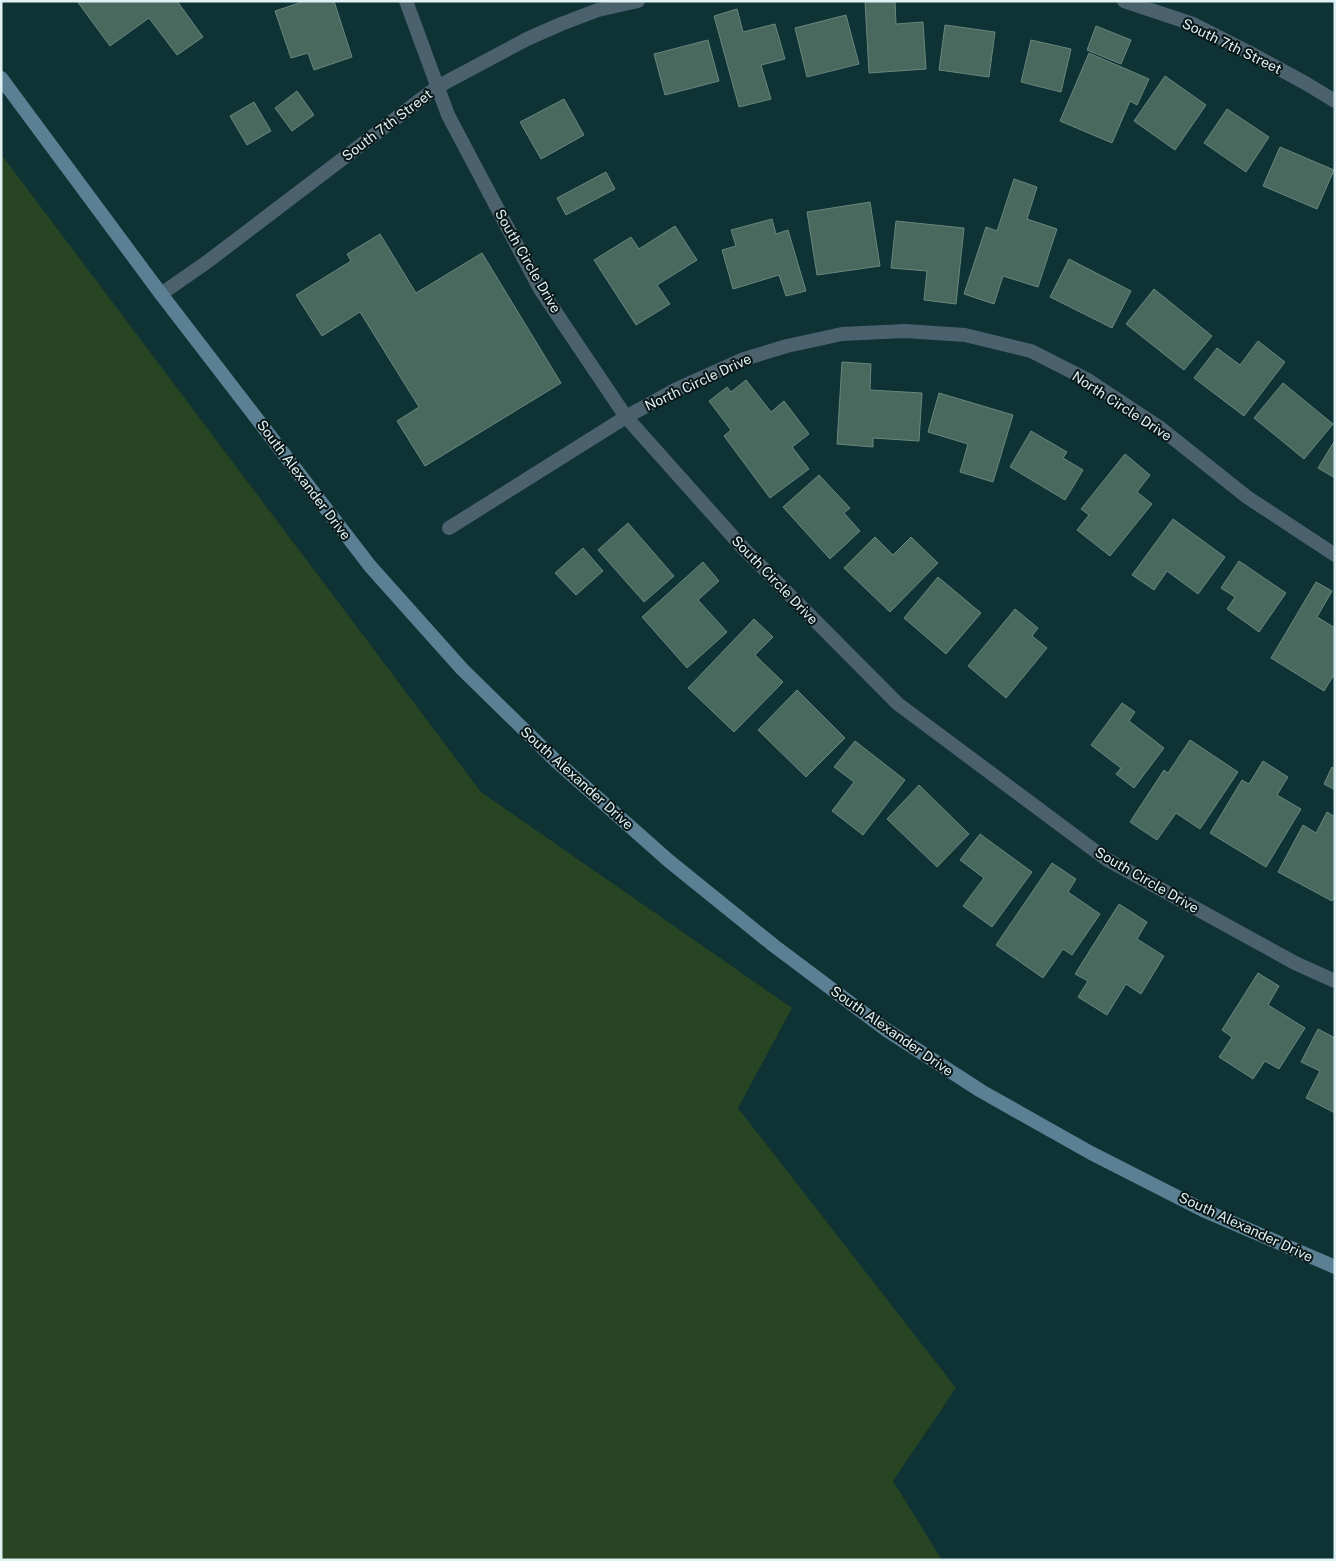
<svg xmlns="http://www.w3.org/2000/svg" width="1336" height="1561" font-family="'Public Sans',sans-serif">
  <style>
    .green { fill: #274423 }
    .building { fill: #49685e; stroke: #68887d }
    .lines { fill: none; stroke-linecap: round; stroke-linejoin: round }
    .service { stroke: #4b616e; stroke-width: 14 }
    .minor { stroke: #4b616e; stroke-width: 14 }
    .secondary { stroke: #5b7f93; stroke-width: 14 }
    .labels { text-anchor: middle; stroke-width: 4; stroke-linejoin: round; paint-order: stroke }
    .street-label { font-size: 14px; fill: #dff1f3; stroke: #091718 }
  </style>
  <rect width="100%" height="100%" fill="#0f3235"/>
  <path class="green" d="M1,154L481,792L792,1008L738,1108L956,1388L893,1481L942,1560H1Z"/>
  <path class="building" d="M77,1H177L203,37L177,55L149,18L110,46Z
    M305,1H334L352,57L314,70L308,53L291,58L275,11Z
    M865,1H895L896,24L923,22L926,69L869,73Z
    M737,9L743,32L775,24L785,59L761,65L771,99L739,107L714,16Z
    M846,15L859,64L807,77L795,28Z
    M945,25L995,32L989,77L939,70Z
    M1096,26L1131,40L1121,64L1087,50Z
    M708,40L719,81L665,95L654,54Z
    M1031,40L1071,49L1061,92L1021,82Z
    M1089,53L1149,79L1137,105L1130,101L1112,143L1060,121Z
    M1165,76L1206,105L1175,150L1134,121Z
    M297,91L314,115L292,131L275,108Z
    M564,99L584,135L541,159L520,122Z
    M254,102L271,131L247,145L230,116Z
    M1227,109L1269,137L1246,172L1204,143Z
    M1280,147L1334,170L1317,209L1263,186Z
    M606,172L615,189L566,215L557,198Z
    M1014,179L1037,187L1027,219L1057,229L1038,287L1003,276L994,304L964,294L986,227L997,231Z
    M870,202L880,266L817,275L807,212Z
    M772,219L776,234L788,230L806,291L786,296L779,275L733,289L722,250L736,246L731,230Z
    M896,221L964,228L956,304L924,300L927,271L891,268Z
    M675,226L697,260L657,285L670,304L636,325L594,260L631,237L639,249Z
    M380,234L416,293L482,253L561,383L425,466L397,421L419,407L360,312L322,336L296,295L351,261L347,254Z
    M1069,259L1131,291L1112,328L1050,297Z
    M1154,289L1212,336L1184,370L1126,324Z
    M1258,341L1285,362L1244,416L1194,378L1217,348L1240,365Z
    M842,362L871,364L870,390L922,393L919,441L873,438V447L837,444Z
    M746,380L771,412L784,401L809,434L792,447L809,469L770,498L724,436L731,430L709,401L727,387L731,392Z
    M1283,383L1333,424L1304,459L1254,418Z
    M939,393L1013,415L993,482L960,472L968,444L928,432Z
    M1031,431L1067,452L1063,458L1083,470L1065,500L1010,467Z
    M1335,440V478L1318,468Z
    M1125,454L1150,475L1137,492L1152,504L1110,556L1077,530L1089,515L1081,509Z
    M819,475L850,508L844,513L860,531L830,559L783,507Z
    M1173,519L1225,557L1198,594L1167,571L1154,590L1132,575Z
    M628,523L674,576L644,602L598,550Z
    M875,537L893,555L911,537L938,563L890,612L844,568Z
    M583,548L603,571L576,595L555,573Z
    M1239,561L1286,593L1259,632L1227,609L1235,597L1221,588Z
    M703,562L719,581L698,600L727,632L687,668L642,617Z
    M938,577L981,613L946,654L904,618Z
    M1316,582L1332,591L1317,617L1335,628V673L1324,691L1271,658Z
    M1015,609L1038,628L1032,636L1047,648L1006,698L968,666Z
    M754,619L773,637L755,655L783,682L734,732L688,688Z
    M797,690L845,738L806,777L758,730Z
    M1122,703L1135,712L1129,721L1164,748L1134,788L1116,774L1121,768L1091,745Z
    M1190,740L1238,772L1200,829L1176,813L1157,840L1130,822L1164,770L1168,773Z
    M855,741L905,780L863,835L832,811L854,782L834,767Z
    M1263,761L1288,777L1277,795L1301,809L1266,867L1210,833L1242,780L1249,784Z
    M1332,767L1335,769V790L1324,784Z
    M919,785L969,834L937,867L887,819Z
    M1327,812L1335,817V896L1332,901L1278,872L1303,825L1316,833Z
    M980,834L1032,872L992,927L963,906L984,878L960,860Z
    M1052,863L1076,879L1068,892L1100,914L1072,955L1063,949L1043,978L996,945Z
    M1119,904L1147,922L1137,939L1164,956L1141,994L1126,984L1107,1015L1078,997L1088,981L1075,974Z
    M1258,973L1279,986L1268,1005L1305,1028L1279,1069L1265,1061L1253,1079L1219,1057L1232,1037L1222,1030Z
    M1318,1029L1335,1038V1113L1306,1098L1320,1071L1301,1062Z"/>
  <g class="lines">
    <path class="service" d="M449,528L626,417"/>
    <path class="minor" d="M406,1L448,115L540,289L626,417L743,548L898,704L1106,859L1295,963L1335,981
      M1124,1L1193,24L1252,54L1307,84L1335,101
      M161,294L207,262L437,87L527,39L561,24L598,10L638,1
      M626,417L677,389L744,359L787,346L842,334L905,331L965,335L1031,351L1088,380L1159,427L1247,497L1335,555"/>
    <path class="secondary" d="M1,78L161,294L370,566L462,669L556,761L669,861L773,945L885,1029L981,1091L1091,1153L1203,1210L1335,1267"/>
  </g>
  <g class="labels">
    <g class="street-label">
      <text transform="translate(1232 46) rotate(26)" y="5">South 7th Street</text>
      <text transform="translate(387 125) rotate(-37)" y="5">South 7th Street</text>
      <text transform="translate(528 261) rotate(60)" y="5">South Circle Drive</text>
      <text transform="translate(698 382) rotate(-25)" y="5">North Circle Drive</text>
      <text transform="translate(1122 406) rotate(33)" y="5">North Circle Drive</text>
      <text transform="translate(304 480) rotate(53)" y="5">South Alexander Drive</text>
      <text transform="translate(775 580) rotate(46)" y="5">South Circle Drive</text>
      <text transform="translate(577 778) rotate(42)" y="5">South Alexander Drive</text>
      <text transform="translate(1147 880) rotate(30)" y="5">South Circle Drive</text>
      <text transform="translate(892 1031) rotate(35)" y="5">South Alexander Drive</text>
      <text transform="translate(1246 1227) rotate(25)" y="5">South Alexander Drive</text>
    </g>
  </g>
  <rect width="1336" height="1561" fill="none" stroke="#dff1f3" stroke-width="5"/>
</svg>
